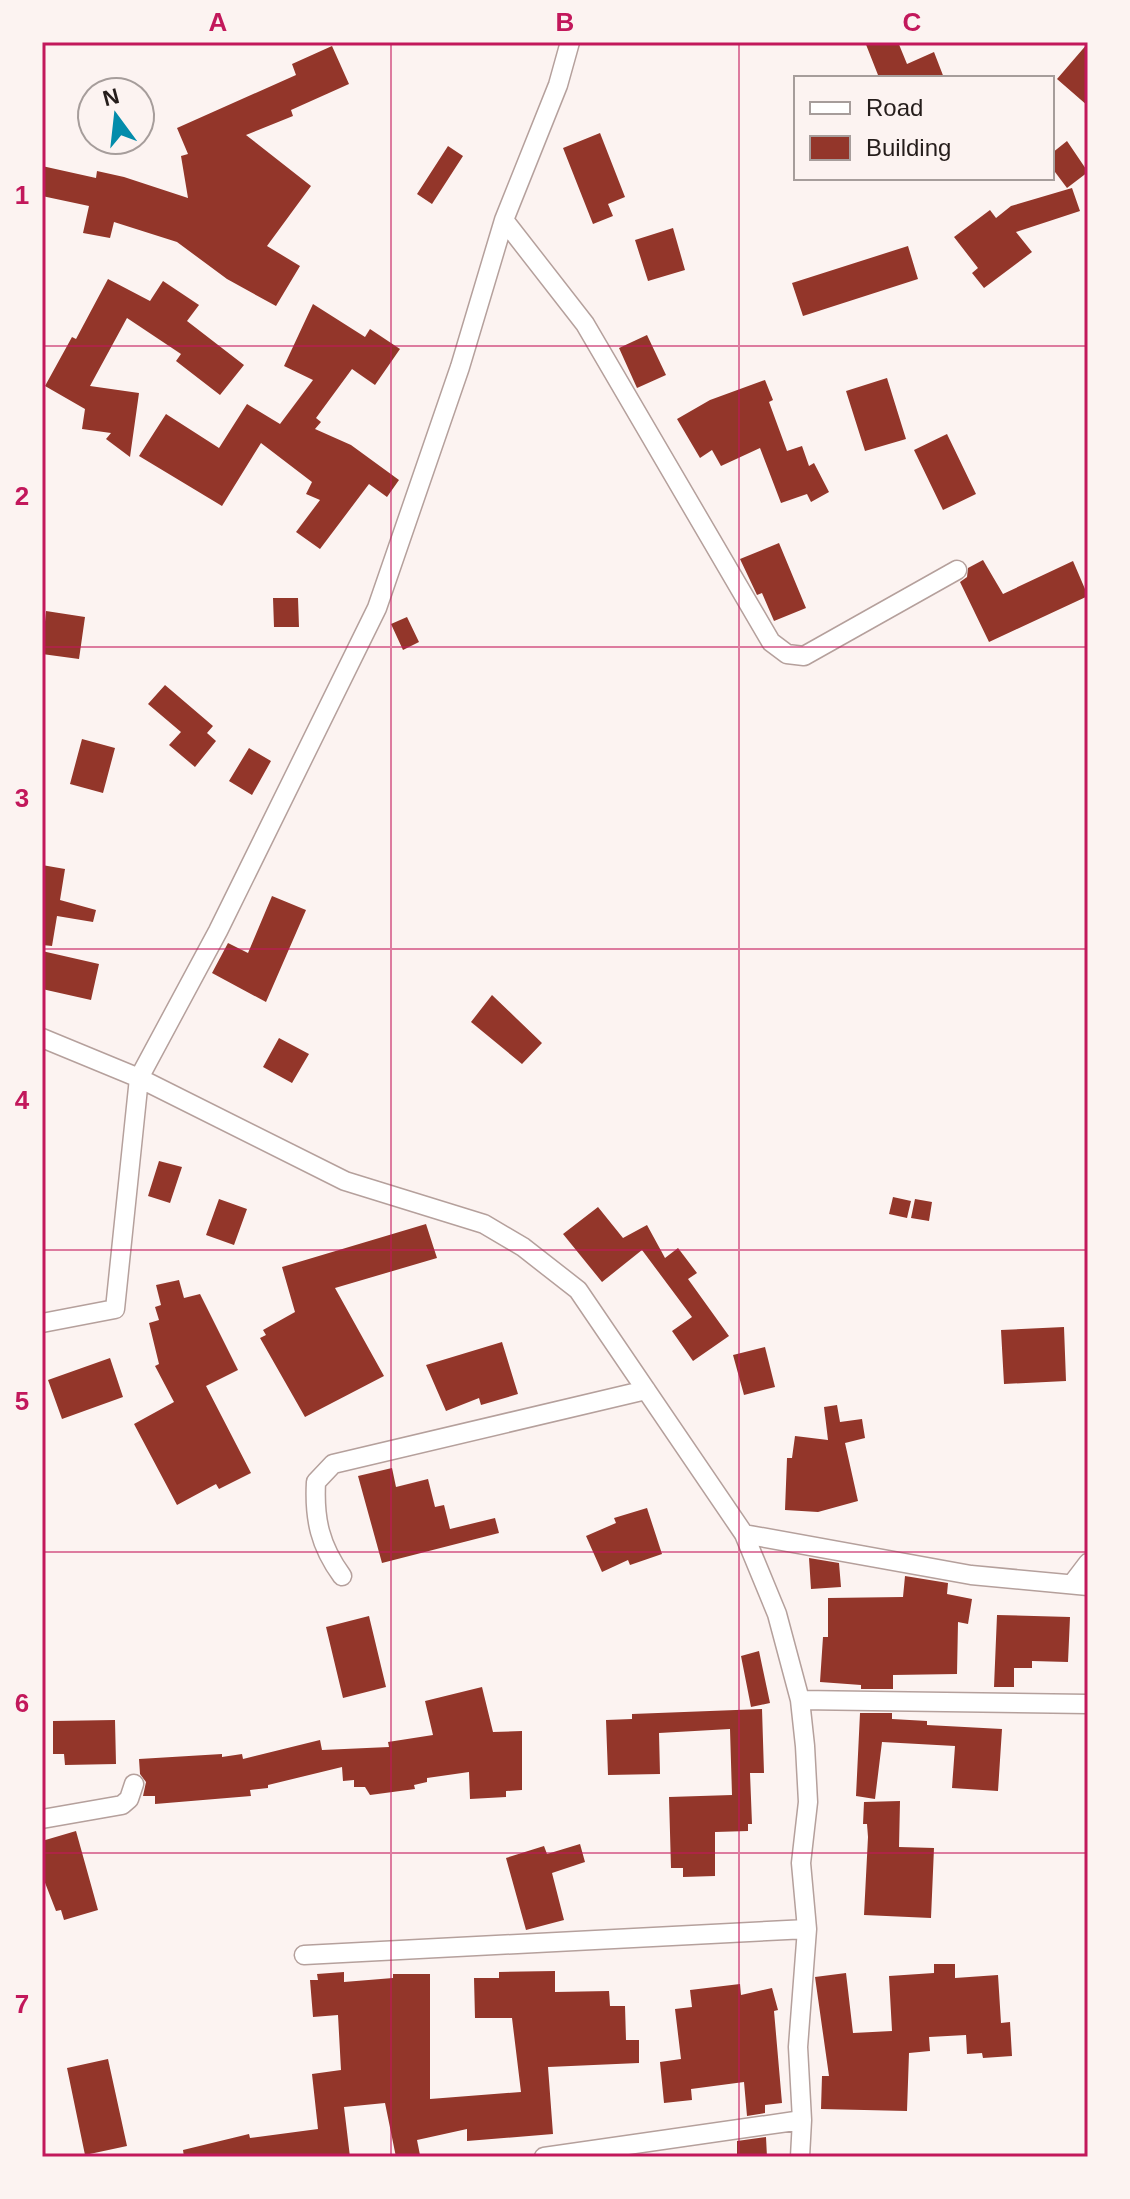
<svg xmlns="http://www.w3.org/2000/svg" width="1130" height="2199" font-family="Helvetica,sans-serif">
  <style>
    .building { fill: #93362a }
    .lines { fill: none; stroke-linecap: round; stroke-linejoin: round }
    .minor-casing { stroke: #b5a09c; stroke-width: 21 }
    .minor { stroke: #fff; stroke-width: 18 }
    .grid { fill: none; stroke: #c2185b; stroke-width: 2; stroke-opacity: 0.55 }
    .neatline { fill: none; stroke: #c2185b; stroke-width: 3 }
    .grid-label { font-size: 26px; text-anchor: middle; font-weight: bold; fill: #c2185b }
  </style>
  <rect width="100%" height="100%" fill="#fcf3f1"/>
  <path class="building" d="M865,42H898L907,64L934,52L944,78H873L878,75Z
    M1088,43V106L1057,79Z
    M332,46L349,84L291,110L293,116L246,135L311,186L267,246L300,266L276,306L227,279L177,242L114,222L110,238L83,233L89,206L42,196V166L96,178L97,171L124,177L188,198L181,156L188,154L177,128L296,75L292,64Z
    M600,133L625,197L608,204L613,216L593,224L563,148Z
    M1067,141L1088,172L1067,188L1052,168V153Z
    M448,146L463,156L432,204L417,194Z
    M1072,188L1080,211L1016,232L1032,252L984,288L972,273L978,268L954,237L990,210L996,218L1011,206Z
    M673,228L685,270L648,281L635,240Z
    M908,246L918,279L803,316L792,283Z
    M108,279L150,301L163,281L199,305L187,321L244,365L220,395L176,361L181,354L127,318L90,386L139,393L130,457L106,439L111,433L82,429L85,409L45,386L72,337L76,339Z
    M313,304L365,337L370,329L400,349L375,385L352,369L316,418L321,422L315,429L351,445L399,480L387,497L369,484L320,549L296,532L320,500L306,494L312,482L261,443L222,506L139,456L166,414L219,448L247,404L280,424L313,380L284,366Z
    M647,335L666,375L637,388L619,348Z
    M887,378L906,439L865,451L846,391Z
    M765,380L773,400L769,402L787,451L802,446L809,466L814,463L829,492L811,502L807,494L781,503L760,448L721,466L712,450L700,458L677,419L710,400Z
    M947,434L976,494L943,510L914,450Z
    M779,543L806,608L774,621L762,593L757,595L740,559Z
    M983,560L1003,594L1073,561L1088,596L989,642L960,582L967,577L968,568Z
    M273,598H298L299,627H274Z
    M46,611L85,617L79,659L42,654Z
    M407,617L419,642L403,650L391,624Z
    M165,685L213,726L207,733L216,741L195,767L169,745L181,732L148,704Z
    M82,739L115,748L103,793L70,784Z
    M249,748L271,761L252,795L229,781Z
    M42,865L65,869L60,900L96,910L93,922L57,916L52,946L42,945Z
    M272,896L306,910L266,1002L212,973L228,943L248,953Z
    M42,951L99,964L91,1000L42,989Z
    M492,995L542,1043L522,1064L471,1022Z
    M279,1038L309,1054L292,1083L263,1067Z
    M159,1161L182,1167L170,1203L148,1196Z
    M893,1197L911,1201L907,1218L889,1214Z
    M219,1199L247,1209L234,1245L206,1235Z
    M915,1199L932,1202L929,1221L911,1218Z
    M598,1207L623,1238L647,1225L665,1258L678,1248L697,1273L688,1279L729,1336L693,1361L672,1331L692,1317L642,1250L602,1282L563,1234Z
    M426,1224L437,1258L335,1288L384,1376L305,1417L260,1338L266,1335L263,1330L295,1312L282,1267Z
    M179,1280L184,1298L200,1294L238,1370L206,1386L251,1473L219,1489L216,1484L177,1505L134,1424L174,1402L155,1366L159,1364L149,1323L159,1320L155,1307L161,1305L156,1285Z
    M1064,1327L1066,1381L1004,1384L1001,1330Z
    M502,1342L518,1394L481,1405L479,1398L446,1411L426,1365Z
    M765,1347L775,1387L744,1395L733,1355Z
    M110,1358L123,1397L62,1419L48,1380Z
    M837,1405L840,1422L862,1419L865,1438L845,1443L858,1501L818,1512L785,1510L787,1458H792L795,1436L828,1440L824,1407Z
    M392,1468L396,1487L428,1479L435,1507L444,1505L450,1529L495,1518L499,1533L382,1563L358,1476Z
    M647,1508L662,1554L630,1565L628,1560L602,1572L586,1536L616,1523L614,1518Z
    M809,1558L839,1563L841,1587L811,1589Z
    M905,1576L948,1583L947,1594L972,1599L968,1624L958,1622L957,1674L893,1675V1689H861V1685L820,1682L823,1637H828V1598L903,1597Z
    M997,1615L1070,1617L1068,1662L1032,1661V1668H1014V1687H994Z
    M369,1616L386,1687L343,1698L326,1627Z
    M759,1651L770,1703L751,1707L741,1656Z
    M482,1687L493,1732L522,1731V1790L506,1791V1797L470,1799L469,1772L427,1778V1782L414,1785L415,1789L370,1795L365,1787H354V1780L343,1781L342,1767L268,1785V1788L250,1790L251,1796L155,1804V1796H143L146,1782L140,1774L139,1759L222,1754V1757L242,1754L243,1759L320,1740L322,1750L389,1747L388,1742L433,1735L425,1701Z
    M762,1709L764,1773H750L752,1824H748V1831L715,1832V1876L683,1877V1868H671L669,1797L732,1795L730,1729L659,1733L660,1774L608,1775L606,1720L632,1719V1714Z
    M860,1713H892V1719L927,1721V1725L1002,1729L998,1791L952,1788L955,1746L882,1742L875,1799L856,1796Z
    M115,1720L116,1764L65,1765L64,1754H53V1721Z
    M900,1801L899,1847L934,1848L931,1918L864,1915L868,1837L867,1824H863L864,1802Z
    M76,1831L98,1910L64,1920L61,1910L56,1911L42,1875V1841Z
    M580,1844L585,1862L552,1873L564,1920L526,1930L506,1858L544,1846L547,1854Z
    M934,1964H955V1978L998,1975L1001,2023L1010,2022L1012,2056L983,2058L982,2053L967,2054L966,2035L929,2037L930,2051L909,2053L907,2111L821,2109L822,2076H829L815,1977L846,1973L853,2033L892,2031L889,1976L934,1973Z
    M555,1971V1992L609,1991L610,2006H625L626,2040H639V2063L548,2067L553,2134L467,2141V2129L417,2140L420,2155L396,2157L385,2103L344,2107L350,2157H184L183,2150L249,2134L250,2138L318,2129L312,2074L341,2070L338,2015L313,2017L310,1980H318L317,1974L344,1972V1982L393,1978V1974H430V2099L521,2092L512,2018H475L474,1978H499V1972Z
    M740,1984L741,1995L772,1988L778,2010L774,2011L782,2103L765,2105V2113L747,2116L744,2082L691,2089L692,2100L664,2103L660,2062L681,2059L675,2009L692,2007L690,1990Z
    M108,2059L127,2146L85,2155L67,2068Z
    M766,2137L767,2157H737V2141Z"/>
  <g class="lines">
    <defs>
      <path id="minor" d="M504,220L585,324L771,642L787,654L804,656L957,570
        M42,1038L139,1078L345,1181L484,1224L523,1247L578,1290L744,1534L777,1614L800,1700L805,1746L808,1802L801,1863L807,1929L798,2047L802,2120L800,2157
        M42,1323L115,1309L139,1078L218,931L377,608L460,367L504,220L558,85L570,42
        M744,1534L971,1575L1088,1586
        M342,1576C320,1546 314,1519 316,1482L333,1464L646,1390
        M1072,1584L1088,1563
        M800,1700L1088,1704
        M42,1819L122,1805L129,1799L134,1784
        M304,1955L807,1929
        M544,2157L802,2120"/>
    </defs>
    <use href="#minor" class="minor-casing"/>
    <use href="#minor" class="minor"/>
  </g>
  <path class="grid" d="M391,42V2157M739,42V2157M42,346H1088M42,647H1088M42,949H1088M42,1250H1088M42,1552H1088M42,1853H1088"/>
  <rect width="1130" height="2199" fill="none" stroke="#fcf3f1" stroke-width="88"/>
  <rect x="794" y="76" width="260" height="104" fill="#fcf3f1" stroke="#a69d9b" stroke-width="2"/>
  <rect x="810" y="102" width="40" height="12" fill="#ffffff" stroke="#a69d9b" stroke-width="2"/>
  <text x="866" y="116" font-size="24" fill="#251d1b">Road</text>
  <rect x="810" y="136" width="40" height="24" fill="#93362a" stroke="#a69d9b" stroke-width="2"/>
  <text x="866" y="156" font-size="24" fill="#251d1b">Building</text>
  <g transform="translate(116 116) rotate(345)"><circle r="38" fill="#fcf3f1" stroke="#a69d9b" stroke-width="2"/>
  <path d="M0-6L14 30L0 20L-14 30Z" fill="#038cab"/>
  <text y="-12" font-size="22" font-weight="bold" text-anchor="middle" fill="#251d1b">N</text>
  </g>
  <rect x="44" y="44" width="1042" height="2111" class="neatline"/>
  <g class="grid-label">
    <text x="218" y="31">A</text>
    <text x="565" y="31">B</text>
    <text x="912" y="31">C</text>
    <text x="22" y="204">1</text>
    <text x="22" y="505">2</text>
    <text x="22" y="807">3</text>
    <text x="22" y="1109">4</text>
    <text x="22" y="1410">5</text>
    <text x="22" y="1712">6</text>
    <text x="22" y="2013">7</text>
  </g>
</svg>
